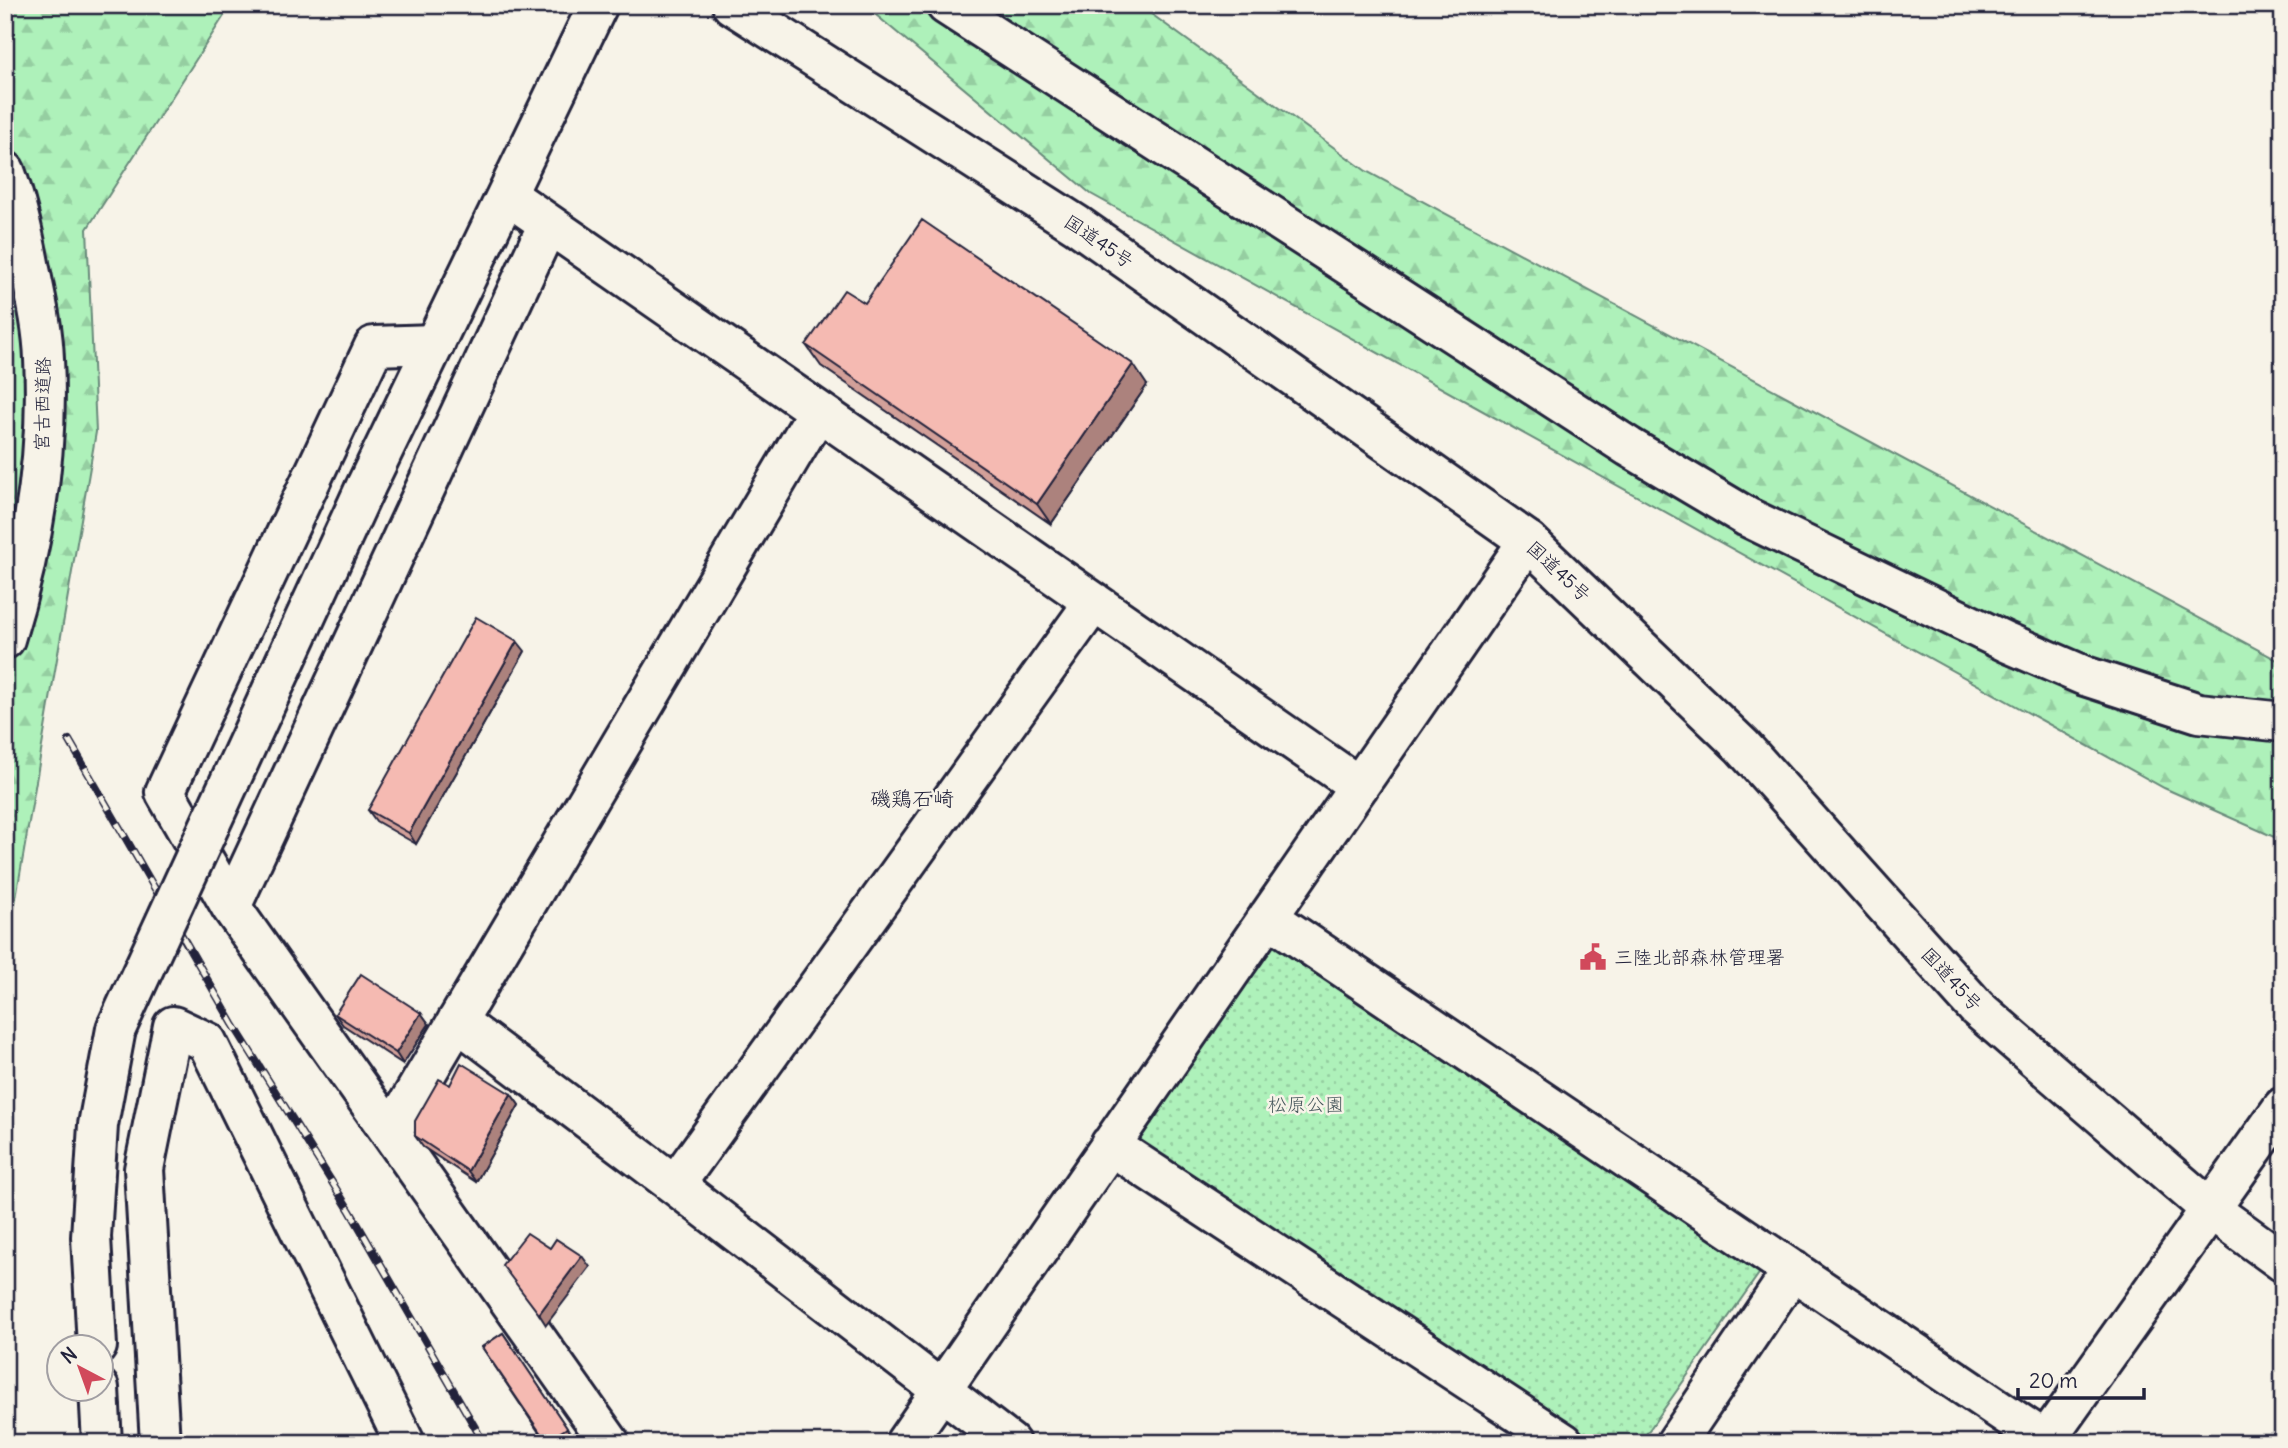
<svg xmlns="http://www.w3.org/2000/svg" width="2288" height="1448" font-family="Delius,'Klee One',sans-serif">
  <style>
    .green { fill: url(#green-dots); stroke: #688a7a; stroke-width: 2 }
    .forest { fill: url(#forest-firs); stroke: #688a7a; stroke-width: 2 }
    .lines { fill: none; stroke-linecap: round; stroke-linejoin: round }
    .minor-casing { stroke: #22223b; stroke-width: 44 }
    .tertiary-casing { stroke: #22223b; stroke-width: 44 }
    .trunk-casing { stroke: #22223b; stroke-width: 44 }
    .motorway-casing { stroke: #22223b; stroke-width: 44 }
    .minor { stroke: #f7f3e8; stroke-width: 38 }
    .tertiary { stroke: #f7f3e8; stroke-width: 38 }
    .trunk { stroke: #f7f3e8; stroke-width: 38 }
    .motorway { stroke: #f7f3e8; stroke-width: 38 }
    .rail-casing { stroke: #22223b; stroke-width: 8 }
    .rail { stroke: #f7f3e8; stroke-width: 5; stroke-dasharray: 16; stroke-linecap: butt }
    .tertiary-bridge-casing { stroke: #22223b; stroke-width: 44; stroke-linecap: butt }
    .tertiary-bridge { stroke: #f7f3e8; stroke-width: 38 }
    .wall { fill: #d3a099; stroke: #22223b; stroke-width: 2 }
    .shaded-wall { fill: #ac827d; stroke: #22223b; stroke-width: 2 }
    .building { fill: #f5bab2; stroke: #22223b; stroke-width: 2 }
    .labels { text-anchor: middle; stroke-width: 5; stroke-linejoin: round; paint-order: stroke }
    .street-label { font-size: 19px; fill: #22223b; stroke: #f7f3e8 }
    .poi-label { font-size: 19px; fill: #22223b; stroke: #f7f3e8; text-anchor: start }
    .park-label { font-size: 19px; fill: #45565b; stroke: #f7f3e8 }
    .neighbourhood-label { font-size: 21px; fill: #22223b; stroke: #f7f3e8 }
  </style>
  <defs>
    <pattern id="green-dots" width="8" height="8" patternUnits="userSpaceOnUse" patternTransform="scale(1.75)"><rect width="8" height="8" fill="#aef1ba"/><path d="M2 2h.1M6 6h.1" fill="none" stroke="#95cea1" stroke-width="1.8" stroke-linecap="round"/></pattern>
    <pattern id="forest-firs" width="22" height="20" patternUnits="userSpaceOnUse" patternTransform="scale(1.75)"><rect width="22" height="20" fill="#aef1ba"/><path d="M5 1l3.5 6h-7zM16 11l3.5 6h-7z" fill="#95cea1"/></pattern>
  </defs>
  <rect width="100%" height="100%" fill="#f7f3e8"/>
  <filter id="ink" filterUnits="userSpaceOnUse"><feTurbulence type="fractalNoise" baseFrequency=".0143" numOctaves="2"/><feDisplacementMap in="SourceGraphic" scale="14" xChannelSelector="R" yChannelSelector="G"/><feConvolveMatrix kernelMatrix="1 2 1 2 8 2 1 2 1" color-interpolation-filters="sRGB"/></filter>
  <g filter="url(#ink)">
    <path class="green" d="M1274,936L1765,1265L1640,1443H1595L1135,1137Z"/>
    <path class="forest" d="M5,5H231L87,229L96,432L13,915L5,919Z
      M864,5H1139L1366,171L2283,663V841L2164,788L1091,194Z"/>
    <g class="lines">
      <defs>
        <path id="minor" d="M946,5L1629,447L1747,517L2006,642L2085,676L2199,713L2283,722
          M507,195L1359,786
          M435,344L374,346L165,792L231,907L548,224
          M231,907L610,1443
          M1268,917L2049,1443
          M457,1021L675,1185L1010,1443
          M391,1133L818,411
          M1110,1145L1564,1443
          M675,1185L1094,602
          M160,1443L144,1169L173,1026L207,1042L405,1443
          M905,1443L1528,541
          M1676,1443L1793,1270"/>
        <path id="tertiary" d="M365,488L598,5
          M97,1346L91,1237L98,1125L116,1029
          M99,1388L102,1443
          M2044,1443L2283,1107"/>
        <path id="trunk" d="M732,5L1077,225L1528,541L1742,746L1977,1008L2210,1209L2283,1262"/>
        <path id="motorway" d="M5,171C17,203 24,236 30,269C36,298 43,329 44,359C49,453 33,549 5,639"/>
      </defs>
      <use href="#minor" class="minor-casing"/>
      <use href="#tertiary" class="tertiary-casing"/>
      <use href="#trunk" class="trunk-casing"/>
      <use href="#motorway" class="motorway-casing"/>
      <use href="#minor" class="minor"/>
      <use href="#tertiary" class="tertiary"/>
      <use href="#trunk" class="trunk"/>
      <use href="#motorway" class="motorway"/>
      <defs>
        <path id="rail" d="M69,740L233,1024L350,1211L484,1443"/>
      </defs>
      <use href="#rail" class="rail-casing"/>
      <use href="#rail" class="rail"/>
      <defs>
        <path id="tertiary-bridge" d="M116,1029L365,488"/>
      </defs>
      <use href="#tertiary-bridge" class="tertiary-bridge-casing"/>
      <use href="#tertiary-bridge" class="tertiary-bridge"/>
    </g>
    <path class="wall" d="M865,303L1147,385L1051,524L821,366L806,345Z
      M525,651L416,844L376,821L368,810Z
      M421,1013L429,1024L403,1064L343,1025L335,1014Z
      M511,1094L519,1105L476,1182L423,1147L415,1136Z
      M503,1333L574,1439L568,1443H546L482,1347Z"/>
    <path class="shaded-wall" d="M1133,364L1147,385L1051,524L1037,504Z
      M517,641L525,651L416,844L409,833Z
      M421,1013L429,1024L403,1064L396,1053Z
      M511,1094L519,1105L476,1182L468,1171Z
      M582,1256L590,1267L546,1325L539,1314Z"/>
    <path class="building" d="M922,220L1133,364L1037,504L806,345L844,290L865,303Z
      M476,617L517,641L409,833L368,810Z
      M361,974L421,1013L396,1053L335,1014Z
      M461,1063L511,1094L468,1171L415,1136V1121L439,1079L450,1085Z
      M527,1233L550,1248L556,1239L582,1256L539,1314L502,1265Z
      M503,1333L567,1428L546,1441L482,1347Z"/>
  </g>
  <defs>
    <symbol id="civic-bare" viewBox="-9 -9 18 18"><path d="M-.6-6.5H3V-4.5H.6V-3L4-1V1h2V6H-6V1h2V-1L-.6-3ZM-1.2 2.5V6h2.4V2.5Z" fill="#d1495b" stroke="#f7f3e8" stroke-width="2.5" paint-order="stroke"/></symbol>
  </defs>
  <g fill-rule="evenodd">
    <use href="#civic-bare" x="1574" y="938" width="38" height="38"/>
  </g>
  <g class="labels">
    <g class="street-label">
      <text transform="translate(1099 241) rotate(34)" y="7">国道45号</text>
      <text transform="translate(42 404) rotate(-89)" y="7">宮古西道路</text>
      <text transform="translate(1559 571) rotate(43)" y="7">国道45号</text>
      <text transform="translate(1952 979) rotate(47)" y="7">国道45号</text>
    </g>
    <g class="poi-label">
      <text x="1614" y="964">三陸北部森林管理署</text>
    </g>
    <g class="park-label">
      <text x="1306" y="1111">松原公園</text>
    </g>
    <g class="neighbourhood-label">
      <text x="912" y="806">磯鶏石崎</text>
    </g>
  </g>
  <rect width="2288" height="1448" fill="none" stroke="#f7f3e8" stroke-width="28"/>
  <rect x="14" y="14" width="2260" height="1420" fill="none" stroke="#22223b" stroke-width="2.5" filter="url(#ink)"/>
  <g transform="translate(80 1368) rotate(319)"><circle r="33" fill="#f7f3e8" stroke="#a29fa3" stroke-width="2"/>
  <path d="M0-5L12 26L0 18L-12 26Z" fill="#d1495b"/>
  <text y="-10" font-size="19" font-weight="bold" text-anchor="middle" fill="#22223b">N</text>
  </g>
  <path d="M2018 1388v10h126v-10" fill="none" stroke="#22223b" stroke-width="3.5"/>
  <text x="2029" y="1388" font-size="21" fill="#22223b" stroke="#f7f3e8" stroke-width="5" paint-order="stroke">20 m</text>
</svg>
